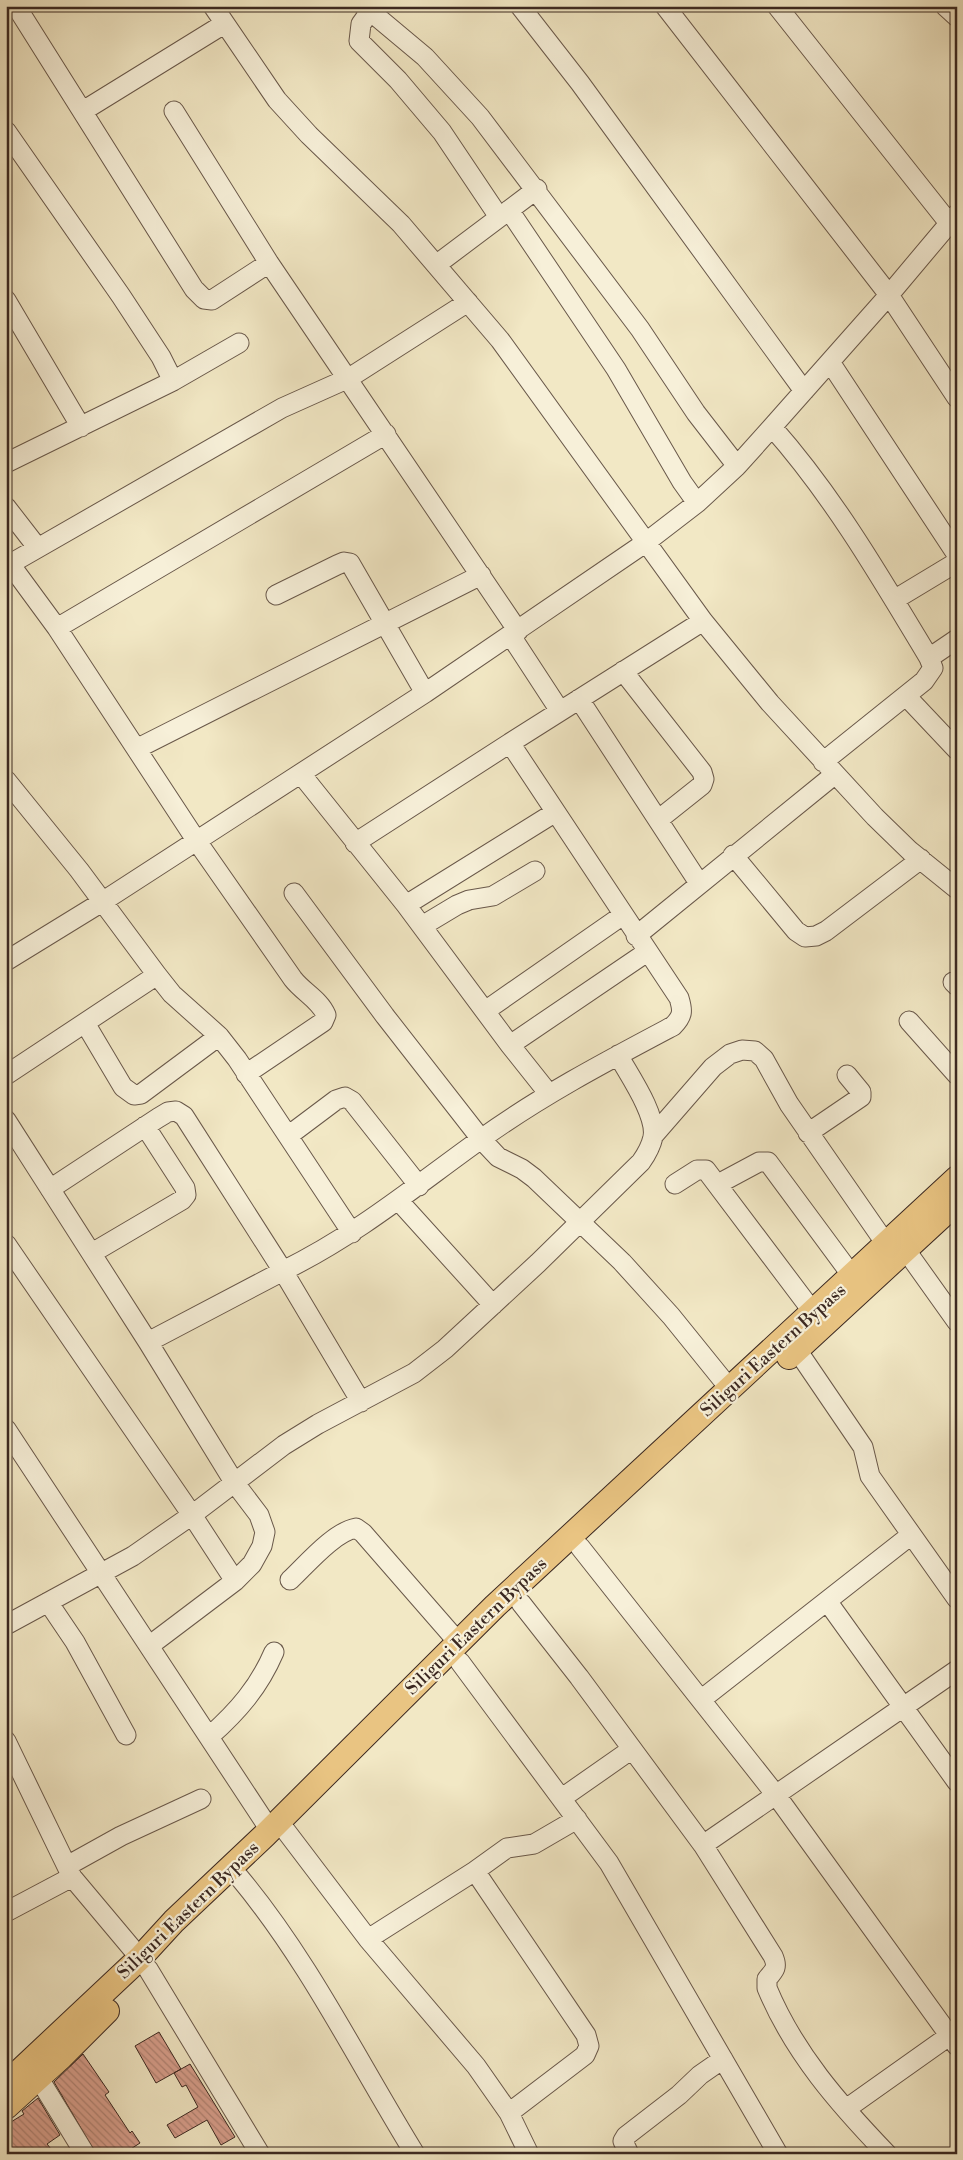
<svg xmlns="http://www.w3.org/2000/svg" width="963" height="2160" font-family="'Libre Bodoni',serif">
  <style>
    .building { fill: url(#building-back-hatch); stroke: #3b2821 }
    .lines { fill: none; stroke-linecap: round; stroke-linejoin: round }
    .minor-casing { stroke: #69584a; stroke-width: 21 }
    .major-casing { stroke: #3b2821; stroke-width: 26 }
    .minor { stroke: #f7f0d9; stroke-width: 19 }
    .major { stroke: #e9c482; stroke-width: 24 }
    .labels { text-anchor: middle; stroke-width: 4.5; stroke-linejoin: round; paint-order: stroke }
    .street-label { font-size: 18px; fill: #3b2821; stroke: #f7f0d9 }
  </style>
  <defs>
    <pattern id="building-back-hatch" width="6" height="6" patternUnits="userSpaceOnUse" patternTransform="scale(1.25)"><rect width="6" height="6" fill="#d89f8d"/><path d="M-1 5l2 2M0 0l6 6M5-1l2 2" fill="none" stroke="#b08273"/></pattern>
  </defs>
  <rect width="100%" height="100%" fill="#f2e8c5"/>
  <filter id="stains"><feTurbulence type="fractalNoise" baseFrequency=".004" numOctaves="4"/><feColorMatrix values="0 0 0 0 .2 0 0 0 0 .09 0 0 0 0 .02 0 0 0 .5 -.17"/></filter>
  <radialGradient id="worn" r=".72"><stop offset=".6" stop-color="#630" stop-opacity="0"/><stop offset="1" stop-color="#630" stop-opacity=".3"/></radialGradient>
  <path class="building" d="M159,2032L181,2069L156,2083L135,2046Z
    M83,2054L109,2092L105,2095L130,2133L132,2131L140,2143L123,2154H96L54,2082Z
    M190,2064L235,2137L221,2145L207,2120L175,2138L167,2125L198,2107L186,2085L182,2087L174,2073Z
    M38,2098L60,2135L47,2144L55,2154H6V2125L24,2114L22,2111Z"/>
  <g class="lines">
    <defs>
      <path id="minor" d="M16,6L194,289L204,299L212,300L269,263
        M213,6L277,100L309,135L401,224L500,340L703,621L770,703L875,817L910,851L957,889
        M364,6L425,57L480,117L640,329L696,413L737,466
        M374,6L361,24L359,41L398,80L442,132L499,217
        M520,6L580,83L804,391
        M665,6L889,295L957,398
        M777,6L949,223
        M945,6L957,17
        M83,111L224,24
        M174,111L269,263L518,631
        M6,131L121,296L161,357L173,381L6,463
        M509,210L616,369L682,482L697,503
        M436,265L537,189
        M6,300L81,427
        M830,362L957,555
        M173,381L239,343
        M772,427C834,497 881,578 929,658L933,668L924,681L823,762
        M6,507L37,547
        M276,595L337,565L344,562L350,563L425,693
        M894,600L957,562
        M57,628L386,434
        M511,636L560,711
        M929,658L957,639
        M623,671L702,772L704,779L702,785L658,820
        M906,696L957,750
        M579,699L699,883
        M138,748L481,575
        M301,774L406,905L510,1045L549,1094
        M6,780L79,870L157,975L172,994L219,1036L237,1059L352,1233
        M355,843L510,743
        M733,855L796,931L805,937L816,936L826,931L921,859
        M294,893L385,1016L481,1139L498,1157L522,1169L534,1178L622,1262L671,1316L730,1389
        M406,905L554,813
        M422,926L457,905L469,900L493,896L535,871
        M636,936L834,775
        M6,961L102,902L425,693L645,543L697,503L737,466L772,427L889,295L957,214
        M953,982L957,986
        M485,1011L623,915
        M909,1021L957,1075
        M85,1023L123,1087L134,1095L141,1094L219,1036
        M510,1045L647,952
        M246,1074L323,1022L326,1015C320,1000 303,992 293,979L196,840L57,628L10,564L282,408L349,378L468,302
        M6,1075L157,975
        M6,1120L148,1342L234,1482L259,1515L265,1532L262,1546L252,1564L235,1581L149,1646
        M808,1133L861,1097V1092L847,1075
        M288,1136L336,1100L345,1097L352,1101L419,1186
        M653,1136L713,1067L730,1054L742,1050L755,1051L764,1059L789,1104L886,1244
        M675,1184L697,1170H706L813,1312
        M718,1184L759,1162H768L853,1277
        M50,1189L158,1118L168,1112L176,1111L184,1116L283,1271C358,1234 414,1187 481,1139C542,1095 607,1061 673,1026C683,1016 683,1011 679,998L510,743L703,621
        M398,1200L493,1305
        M6,1244L192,1515L235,1581
        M905,1249L957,1322
        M92,1253L182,1200L186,1195L185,1188L145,1126
        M148,1342L283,1271L361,1402
        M797,1350L863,1447L870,1476L957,1599
        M6,1429L270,1830
        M580,1547L776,1795L957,2046
        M290,1580C307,1564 334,1532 356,1528L363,1533L458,1642
        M827,1601L957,1782
        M48,1602L75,1642L126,1735
        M521,1603L579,1677L703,1845L773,1956C778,1967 775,1970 767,1979V1988C794,2053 839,2104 887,2154
        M6,1625L133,1556L192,1515L284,1445L318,1424L414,1373L445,1349L538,1263L641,1162C646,1155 651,1146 653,1137C657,1115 629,1075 618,1055
        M460,1662L609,1863L778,2154
        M702,1699L911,1535
        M210,1736C238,1711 259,1687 274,1652
        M6,1741L72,1877L140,1958
        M562,1798L632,1749
        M286,1831L368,1939L476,2066L509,2113L529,2154
        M703,1845L957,1670
        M67,1866L121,1836L201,1799
        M475,1871L507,1848L534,1844L577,1819
        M239,1877C309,1961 357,2060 415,2154
        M6,1912L72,1877
        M368,1939L475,1871L586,2035L589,2046L585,2055L509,2113
        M148,1969L260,2154
        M38,2077L85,2154
        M846,2109L949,2036
        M629,2154L623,2141L626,2136L679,2095L700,2075L723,2059"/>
      <path id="major" d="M789,1357L957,1202
        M6,2084L140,1958L174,1921L265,1835L495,1606L957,1178
        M6,2107L61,2057L107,2011"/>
    </defs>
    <use href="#minor" class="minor-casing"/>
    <use href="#major" class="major-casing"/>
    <use href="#minor" class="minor"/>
    <use href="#major" class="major"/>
  </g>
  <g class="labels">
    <g class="street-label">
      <text transform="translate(773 1350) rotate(-42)" y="6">Siliguri Eastern Bypass</text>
      <text transform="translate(476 1626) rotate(-44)" y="6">Siliguri Eastern Bypass</text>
      <text transform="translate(188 1910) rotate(-44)" y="6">Siliguri Eastern Bypass</text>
    </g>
  </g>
  <rect width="963" height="2160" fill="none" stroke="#f2e8c5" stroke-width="25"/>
  <rect x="8" y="8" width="948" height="2145" fill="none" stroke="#3b2821" stroke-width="2.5"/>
  <rect x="12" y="12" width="938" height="2135" fill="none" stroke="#3b2821"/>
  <rect width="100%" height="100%" filter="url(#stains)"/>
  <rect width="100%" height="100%" fill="url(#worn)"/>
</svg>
